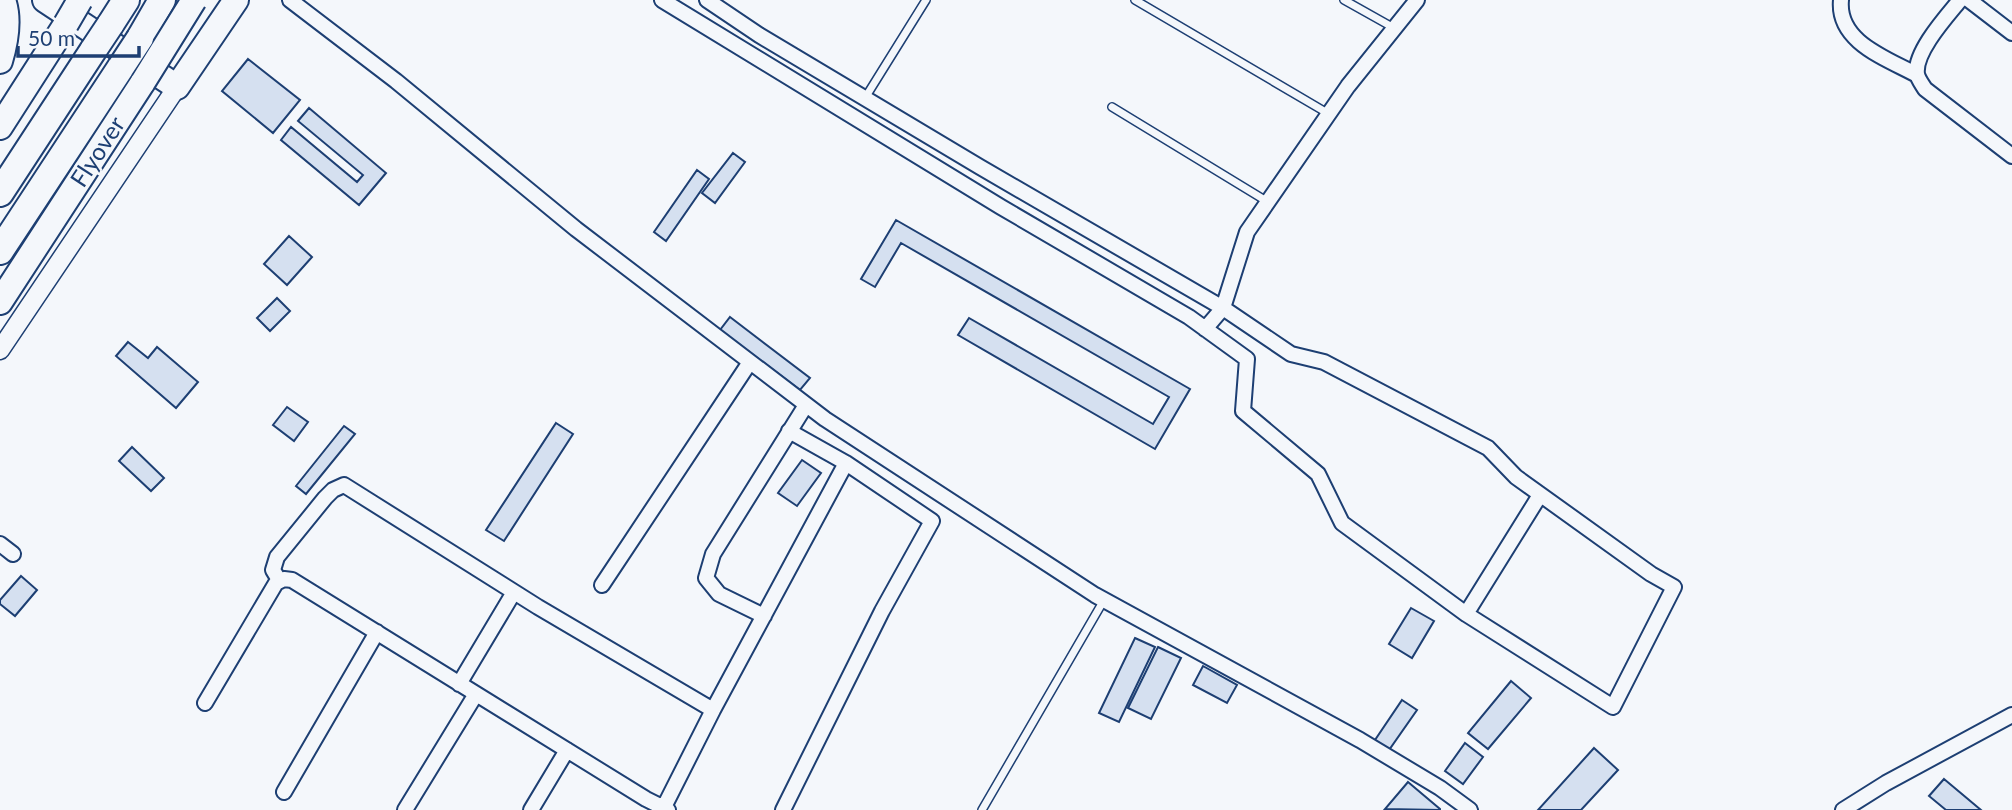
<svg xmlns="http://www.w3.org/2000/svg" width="2012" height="810" font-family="Lato,sans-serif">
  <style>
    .building { fill: #d5e0f0; stroke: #1d3f73; stroke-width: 2 }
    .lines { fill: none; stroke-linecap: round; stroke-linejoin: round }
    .service-casing { stroke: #1d3f73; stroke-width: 10 }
    .minor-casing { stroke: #1d3f73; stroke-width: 18 }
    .tertiary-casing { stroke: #1d3f73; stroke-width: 21 }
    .trunk-casing { stroke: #1d3f73; stroke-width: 28 }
    .motorway-casing { stroke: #1d3f73; stroke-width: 30 }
    .service { stroke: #f4f7fb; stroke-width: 7 }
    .minor { stroke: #f4f7fb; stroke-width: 14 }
    .tertiary { stroke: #f4f7fb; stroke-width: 18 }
    .trunk { stroke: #f4f7fb; stroke-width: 24 }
    .motorway { stroke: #f4f7fb; stroke-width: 26 }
    .trunk-bridge-casing { stroke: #1d3f73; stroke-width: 28; stroke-linecap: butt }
    .motorway-bridge-casing { stroke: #1d3f73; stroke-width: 30; stroke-linecap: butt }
    .trunk-bridge { stroke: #f4f7fb; stroke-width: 24 }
    .motorway-bridge { stroke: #f4f7fb; stroke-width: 26 }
    .labels { text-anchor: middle; stroke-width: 5; stroke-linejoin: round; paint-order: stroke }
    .street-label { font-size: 24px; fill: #1d3f73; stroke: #f4f7fb }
  </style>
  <rect width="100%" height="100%" fill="#f4f7fb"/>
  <path class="building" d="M248,59L300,100L273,133L222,91Z
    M309,108L386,173L359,205L281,140L291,127L357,182L363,175L298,121Z
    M733,153L745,162L715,203L702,193Z
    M697,170L709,179L666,241L654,232Z
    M896,220L1190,389L1155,449L958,335L969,318L1153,424L1169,397L901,243L875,287L861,279Z
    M289,236L312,257L287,285L264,264Z
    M277,298L290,311L270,331L257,318Z
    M730,317L810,378L800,390L720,330Z
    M128,342L148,358L157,347L198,382L176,408L116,356Z
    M287,407L308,422L294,441L273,425Z
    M556,423L573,434L504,541L486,530Z
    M344,426L355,434L306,494L296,486Z
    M132,447L164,478L151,491L119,461Z
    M802,460L821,473L797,506L778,493Z
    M21,576L37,590L15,616L0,604V600Z
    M1411,608L1434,621L1412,658L1389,644Z
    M1135,638L1155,647L1119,722L1099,713Z
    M1158,647L1181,658L1151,719L1128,708Z
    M1203,666L1237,685L1227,703L1193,685Z
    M1511,681L1531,698L1488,749L1468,733Z
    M1402,700L1417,710L1389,750L1375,740Z
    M1465,743L1483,757L1463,784L1445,771Z
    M1594,748L1618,770L1581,810H1538Z
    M1944,779L1981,810H1946L1929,796Z
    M1408,782L1440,809V810L1385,809Z"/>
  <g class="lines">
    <defs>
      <path id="service" d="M1135,0L1329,114
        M1344,0L1394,28
        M865,98L926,0
        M1112,107L1268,202
        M982,810L1104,600"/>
      <path id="minor" d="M290,0L396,81L576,229L825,419L1095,595L1360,740L1440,788L1470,810
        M662,0L1001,207L1189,317L1247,359L1243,411L1318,474L1342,523L1466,614L1613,707L1674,587L1651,574L1516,477L1488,448L1324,362L1291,354L1223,308L980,167L759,35L707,0
        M1841,0C1837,42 1886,58 1917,75
        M1960,0C1947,16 1914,52 1917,74C1918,79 1922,84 1925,89L2012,156
        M1969,0L2012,33
        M1205,329L1223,308L1247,232L1348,86L1417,0
        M0,544L13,554
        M279,580L273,570L277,557L325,498L333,490L344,485L538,607L713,710
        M602,585L750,362
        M1466,614L1540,495
        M764,616L719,594L706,578L713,554L806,405
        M459,684L514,592
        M205,703L276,583L284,579L292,580L646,799L668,810
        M284,792L377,632
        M664,807L713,710L846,463
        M405,810L476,694
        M531,810L567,750
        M783,810L882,611L932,521L846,463L789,431
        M1843,810L1886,783L2012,715"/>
      <path id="tertiary" d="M0,350L177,87"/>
      <path id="trunk" d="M45,0L177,87L236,0
        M0,61C6,41 10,19 3,0
        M0,127L66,24
        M0,302L143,82"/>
      <path id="motorway" d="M110,25L126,0
        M140,38L162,0
        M0,193L94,49
        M0,251L121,67"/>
    </defs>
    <use href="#service" class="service-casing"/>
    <use href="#minor" class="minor-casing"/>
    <use href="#tertiary" class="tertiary-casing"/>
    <use href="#trunk" class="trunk-casing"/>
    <use href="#motorway" class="motorway-casing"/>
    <use href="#service" class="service"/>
    <use href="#minor" class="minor"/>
    <use href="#tertiary" class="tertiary"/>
    <use href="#trunk" class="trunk"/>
    <use href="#motorway" class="motorway"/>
    <defs>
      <path id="trunk-bridge" d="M66,24L80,0
        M143,82L194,0"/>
      <path id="motorway-bridge" d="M94,49L110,25
        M121,67L140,38"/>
    </defs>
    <use href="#trunk-bridge" class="trunk-bridge-casing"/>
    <use href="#motorway-bridge" class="motorway-bridge-casing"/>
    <use href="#trunk-bridge" class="trunk-bridge"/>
    <use href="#motorway-bridge" class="motorway-bridge"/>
  </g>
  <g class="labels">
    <g class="street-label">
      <text transform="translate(98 152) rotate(-57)" y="8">Flyover</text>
    </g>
  </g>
  <path d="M18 46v10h121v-10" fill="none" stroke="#1d3f73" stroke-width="3.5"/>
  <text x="28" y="46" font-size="21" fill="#1d3f73" stroke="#f4f7fb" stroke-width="5" paint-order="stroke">50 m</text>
</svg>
